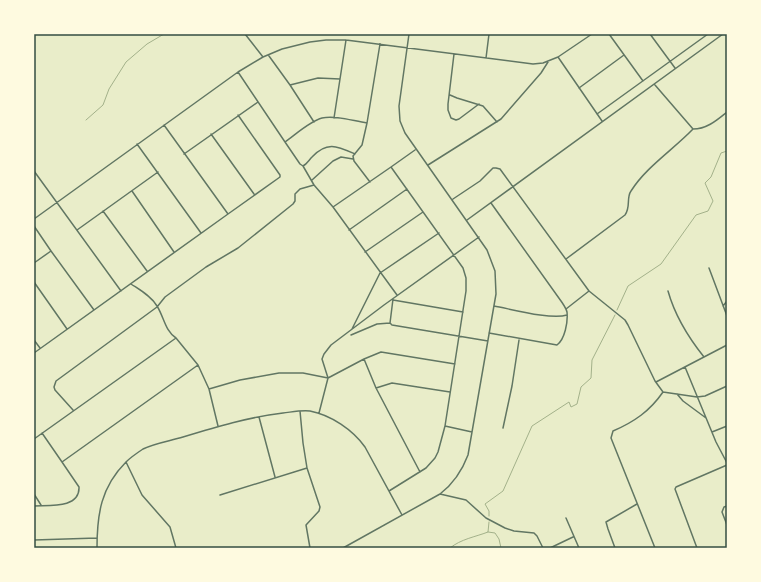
<svg xmlns="http://www.w3.org/2000/svg" width="761" height="582" font-family="'DM Sans',sans-serif">
  <style>
    .lines { fill: none; stroke-linecap: round; stroke-linejoin: round }
    .stream { stroke: #a3b18a; stroke-width: 1 }
    .minor { stroke: #617663; stroke-width: 1.5 }
    .neatline { fill: none; stroke: #344e41; stroke-width: 1.5 }
  </style>
  <rect width="100%" height="100%" fill="#e9edc9"/>
  <g class="lines">
    <path class="stream" d="M86,120L103,105L109,89L126,62L147,44L164,34
      M617,310L628,286L661,264L696,215L708,211L713,201L705,183L711,177L721,153L727,151
      M489,516V511L485,504L503,491L532,426L569,402L571,407L577,404L581,387L591,378L592,360L615,315
      M488,532L495,533L499,539L501,548
      M450,548C461,539 475,537 488,532L489,522"/>
    <path class="minor" d="M245,34L263,57
      M609,34L643,81
      M650,34L675,68
      M454,54L448,104V110L451,118L456,120L459,119L479,104
      M269,56L290,85L314,122
      M558,57L602,121
      M486,58L489,34
      M238,72L285,142C295,135 310,121 322,118C336,115 353,121 367,123L380,44
      M290,85L318,78L340,79L346,40
      M655,85L693,129
      M579,88L624,55
      M450,95L457,98L483,106L497,122
      M597,114L708,34
      M334,118L340,79
      M367,123L362,145L353,156L354,161L370,182
      M211,134L254,194
      M285,142L300,164L303,166L314,185
      M137,144L201,233
      M184,154L258,102
      M428,165L501,119L541,73L548,62
      M303,166C307,164 309,160 312,157C327,141 337,146 355,154
      M391,167L333,207L397,295
      M34,171L121,291
      M312,180L333,161L341,157L353,159
      M132,191L174,252
      M453,199L480,181L493,168H496L500,169L589,291L566,309
      M103,211L147,271
      M228,214L280,177V175L238,115
      M34,219L238,72L263,57L282,49L310,42L326,40H346L533,64L543,63L558,57L592,34
      M467,220L723,34
      M34,226L51,251
      M77,230L158,172
      M349,230L407,189
      M365,252L423,212
      M566,259L625,215C631,207 626,198 631,191C646,167 674,149 693,129C707,129 717,120 727,112
      M34,263L51,251L94,310
      M709,268L727,316
      M34,282L67,329
      M131,284C140,290 151,296 157,306C164,317 165,331 176,338L198,365L209,389L218,426
      M589,291L625,320L628,325L655,381L663,392L697,397L705,396L727,386
      M668,291C675,316 688,337 704,357
      M393,300L463,312
      M494,306C511,309 551,320 567,315
      M723,306L727,301
      M390,323L393,299
      M352,329L380,273L439,233
      M489,333L557,345C565,339 568,322 567,312C566,308 563,304 561,301L491,203
      M351,335L377,324L390,323L392,325L488,341
      M34,340L40,348
      M34,353L228,214L164,125
      M364,359L376,388L420,472
      M685,367L716,442L727,463
      M656,382L727,345
      M376,388L392,383L450,392
      M209,389L240,380L279,373H303L328,378L364,359L381,352L455,364
      M677,394L683,401L706,418
      M73,410L55,390L54,387L56,381L157,307L165,297L206,267L238,248L293,204L295,201V194L300,189L314,185L333,207
      M300,411L303,443L307,468L320,507L319,511L306,525L310,548
      M319,413L328,378L322,359L324,354L331,345L384,305L479,237
      M259,417L275,477
      M445,426L472,432
      M503,428L512,386L519,340
      M712,432L727,426
      M42,433L62,462L198,365
      M34,439L176,338
      M126,462L142,495L170,527L176,548
      M389,491L426,468L435,458L438,452L445,426L466,291V278L463,268L391,167L415,150
      M34,494L41,505
      M440,494L466,500L486,518L505,528L514,531L534,533L537,536L543,548
      M220,495L307,468
      M34,506C48,505 80,509 79,487L62,462
      M727,506L724,507L722,512L727,525
      M566,518L579,548
      M34,540L97,538
      M97,548C97,514 101,487 126,462C131,457 137,453 143,449C155,443 170,441 183,437C216,427 249,417 283,413C292,412 301,410 310,411C331,415 353,430 365,447L402,515
      M343,548L440,494C453,484 462,471 468,455L496,294L495,271L487,250L405,133L400,121L399,106L409,34
      M550,548L573,537
      M615,548L608,529L606,522L637,504
      M655,548L611,438L613,431C634,422 650,411 663,392
      M697,548L675,489L676,487L727,465"/>
  </g>
  <rect width="761" height="582" fill="none" stroke="#fefae0" stroke-width="70"/>
  <rect x="35" y="35" width="691" height="512" class="neatline"/>
</svg>
